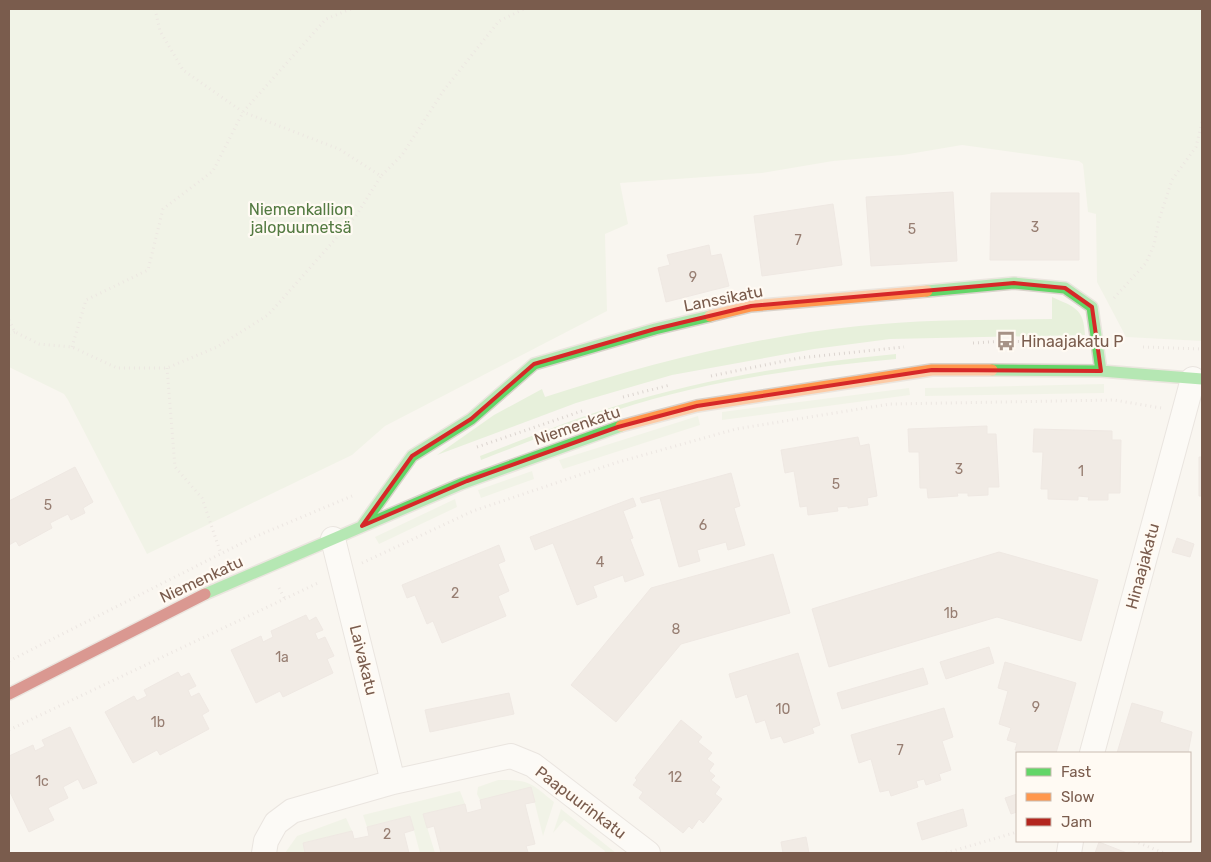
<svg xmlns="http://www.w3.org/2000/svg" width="1211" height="862" font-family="Rubik,sans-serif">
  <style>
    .green { fill: #e7f0db }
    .building { fill: #e6ded7; stroke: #e2d8d2 }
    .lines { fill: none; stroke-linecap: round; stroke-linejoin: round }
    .street-casing { stroke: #d7d1cb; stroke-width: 26 }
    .fast-casing { stroke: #d9d2cb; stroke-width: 14 }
    .slow-casing { stroke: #d9d2cb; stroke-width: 14 }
    .jam-casing { stroke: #d9d2cb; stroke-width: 14 }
    .path { stroke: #dcd5d0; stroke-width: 3; stroke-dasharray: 1 4; stroke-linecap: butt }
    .street { stroke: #fefefd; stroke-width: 24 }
    .fast { stroke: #63d668; stroke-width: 11 }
    .slow { stroke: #ff974d; stroke-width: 11 }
    .jam { stroke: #b3261e; stroke-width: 11 }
    .marked { fill: none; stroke: #d62828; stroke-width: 4; stroke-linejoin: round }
    .labels { text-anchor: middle; stroke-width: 4.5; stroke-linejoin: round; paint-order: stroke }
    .number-label { font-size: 14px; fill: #977e72 }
    .park-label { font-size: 16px; fill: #537a41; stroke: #fffaf3 }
    .street-label { font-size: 16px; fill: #7a5c4d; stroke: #fffaf3 }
    .poi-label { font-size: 16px; fill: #7a5c4d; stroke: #fffaf3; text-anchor: start }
  </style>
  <rect width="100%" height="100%" fill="#f9f5f0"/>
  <path class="green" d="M9,9H1202V341L1126,337L1097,282L1096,214L1088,212L1083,164L1079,161L962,145L903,155L833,161L762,173L620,183L628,224L605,234L607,311L385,426L352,455L147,554L68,400L64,394L9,367Z
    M1052,297C1074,307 1084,308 1085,335L890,339L814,349L672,375L576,403L437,455L494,415L542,389L545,397C647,364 752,337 859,326C923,319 987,320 1052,319Z
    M896,354V359C802,368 707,380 617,410C571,424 526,443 481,460L480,456C525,439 570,420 616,406C707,378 801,363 896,354Z
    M1104,384V393L925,396V388Z
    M909,388L910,395L722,420V412Z
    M698,416L700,425L563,469L559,460Z
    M532,471L534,479L481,498L478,490Z
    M455,499L457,507L379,544L375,537Z
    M498,780C530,780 529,782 554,802L543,836L531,788L480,800L477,794L478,787Z
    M460,791L465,804L423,814L435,853H420L410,816L367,827L363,815Z
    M561,809L616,853H604L605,851L564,820L553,833Z
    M346,818L352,831L303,843L305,853H285L297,836Z"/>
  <path class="building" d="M953,192L957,261L871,266L866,197Z
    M991,193H1079V260H990Z
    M833,204L842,265L762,276L754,216Z
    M709,245L711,256L721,254L729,286L666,302L658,268L670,265L667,255Z
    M987,426V434H996L999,487H988V495L968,496V493H957L958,496L928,498L927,488H920L919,452H909L908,429Z
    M1034,429L1112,431V440H1121L1120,493H1108V500H1088L1089,497L1078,496V500L1048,499V489H1041L1043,452H1033Z
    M858,437L860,446L869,444L877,496L867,498L868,505L848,508V506L837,507L838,511L808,515L807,506L800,507L794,471L785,473L781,450Z
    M1199,457H1202V496H1199Z
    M75,467L93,502L83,508L85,513L71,520L68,514L50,523L52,528L19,546L16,541L9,545V501Z
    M731,473L740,506L734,508L745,545L728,550L726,542L697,550L700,561L679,567L660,498L642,503L640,498Z
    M633,498L636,506L623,511L633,538L630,539L644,575L625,582L623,575L593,586L597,597L577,605L553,543L535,550L530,537Z
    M1177,538L1194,544L1190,557L1172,552Z
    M499,545L505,561L498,564L509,591L498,596L506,616L442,643L433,621L427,624L415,595L407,598L402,585Z
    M999,552L1098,580L1081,641L997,617L829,667L812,609Z
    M773,554L790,613L681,644L616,722L571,685L651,588Z
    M306,615L309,621L316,617L323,630L315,633L318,640L325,637L334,656L327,659L333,673L283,697L280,691L256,703L231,650L261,636L263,642L273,637L271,631Z
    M989,647L994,663L946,679L940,662Z
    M798,653L820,725L812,728L814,733L784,743L781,736L771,739L765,720L756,723L747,694L736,698L729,674Z
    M1005,662L1076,683L1056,753H1026L1015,750L1017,743L1007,740L1011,728L999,724L1008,691L998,688Z
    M923,668L928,684L842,709L837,693Z
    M178,672L181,677L189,673L196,686L188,690L191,697L199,693L209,711L202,715L209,729L160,755L157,750L133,763L105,712L134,696L137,701L147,696L144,690Z
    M509,693L514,714L430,732L425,710Z
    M1132,703L1163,712L1160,722L1192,732L1188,753H1117Z
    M944,708L953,737L942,741L951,770L939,774L941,780L926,785L924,779L916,781L918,787L891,796L889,790L880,792L871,759L859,763L851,735Z
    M681,720L702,737L698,742L712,753L707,759L714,764L709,771L715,776L711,780L720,787L715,794L722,799L703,823L699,819L692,829L689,826L683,833L639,798L643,792L633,785L637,780L635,778Z
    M70,727L97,783L83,789L78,779L63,787L68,798L48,808L54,820L29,832L9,790V756L33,745L35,751L45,746L42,740Z
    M531,787L535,802L525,804L535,844L526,846L528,852L441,853L434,826L427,828L423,814L465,804L467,813L482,809L480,800Z
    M1017,794V812L1011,814L1005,798Z
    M963,809L967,826L922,840L917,823Z
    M410,816L414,830L404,833L409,853H305L303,843L352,831L354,839L369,836L367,827Z
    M806,837L809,853H783L781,842Z
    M1099,842L1127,853H1095Z"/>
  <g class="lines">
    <defs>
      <path id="street" d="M333,539L393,782
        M1092,753L1193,379
        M264,853L266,841L276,823L292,811L393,782L511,756L533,765L648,853
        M1069,853L1071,841"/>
      <path id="fast" d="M927,291L1014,283L1065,288L1092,307L1101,371
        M992,370L1101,371L1202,379
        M362,526L412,456L471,419L534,364L655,329L710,316
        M205,594L461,484L621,426"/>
      <path id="slow" d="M710,316L751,306L927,291
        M621,426L697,406L932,370H992"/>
      <path id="jam" d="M9,694L205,594"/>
    </defs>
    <use href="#street" class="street-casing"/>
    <use href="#fast" class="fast-casing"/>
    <use href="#slow" class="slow-casing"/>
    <use href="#jam" class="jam-casing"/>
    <path class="path" d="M155,9L160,31L183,70L243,112L339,149L381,176L402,155L444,90L499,21L524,9
      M1114,298L1146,263L1154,245L1159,220L1172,180L1196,147L1202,122
      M9,320L15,332L39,344L72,347L117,368H167L217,347L268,315L356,216L381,176
      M9,334L15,332
      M973,343L1006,341L1059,343
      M72,347L86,300L148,270L163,209L213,171L243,112L326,19L351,9
      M1143,347L1202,349
      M167,368L175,467L202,498L221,554
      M711,376L799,358L904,347
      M623,397L670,385
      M477,447L582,411
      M362,563L473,511L615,463L736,429L890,404L1114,400L1161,408
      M279,588L285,599
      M9,661L252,538L352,496
      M9,730L320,582
      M1134,841L1164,853
      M946,853L1017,832"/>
    <use href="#street" class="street"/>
    <use href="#fast" class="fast"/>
    <use href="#slow" class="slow"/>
    <use href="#jam" class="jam"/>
  </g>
  <path d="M0 0H1211V862H0ZM1014,283L1065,288L1092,307L1101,371L932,370L697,406L618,427L467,481L362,526L412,456L471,419L534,364L655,329L751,306Z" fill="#f9f5f0" fill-opacity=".55" fill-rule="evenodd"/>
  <path class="marked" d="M1014,283L1065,288L1092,307L1101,371L932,370L697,406L618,427L467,481L362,526L412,456L471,419L534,364L655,329L751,306Z"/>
  <defs>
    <symbol id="bus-bare" viewBox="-9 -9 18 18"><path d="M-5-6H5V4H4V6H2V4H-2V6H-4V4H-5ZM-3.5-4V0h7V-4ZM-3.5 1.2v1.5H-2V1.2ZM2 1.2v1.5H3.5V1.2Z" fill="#a69286" stroke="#fffaf3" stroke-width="2.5" paint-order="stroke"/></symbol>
  </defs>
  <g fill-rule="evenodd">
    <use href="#bus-bare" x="992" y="327" width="28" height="28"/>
  </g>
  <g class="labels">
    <g class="number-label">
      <text x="1035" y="232">3</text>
      <text x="912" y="234">5</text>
      <text x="798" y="245">7</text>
      <text x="693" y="282">9</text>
      <text x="959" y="474">3</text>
      <text x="1081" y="476">1</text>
      <text x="836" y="489">5</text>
      <text x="48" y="510">5</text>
      <text x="703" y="530">6</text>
      <text x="600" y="567">4</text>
      <text x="455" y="598">2</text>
      <text x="951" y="618">1b</text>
      <text x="676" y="634">8</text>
      <text x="282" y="662">1a</text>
      <text x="1036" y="712">9</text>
      <text x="783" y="714">10</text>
      <text x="158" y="727">1b</text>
      <text x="900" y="755">7</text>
      <text x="675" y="782">12</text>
      <text x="42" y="786">1c</text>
      <text x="387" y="839">2</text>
    </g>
    <g class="park-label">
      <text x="301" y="215">Niemenkallion<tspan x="301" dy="18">jalopuumetsä</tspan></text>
    </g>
    <g class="street-label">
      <text transform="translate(723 298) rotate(-11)" y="6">Lanssikatu</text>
      <text transform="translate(577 425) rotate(-19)" y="6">Niemenkatu</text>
      <text transform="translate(1142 566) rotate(-75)" y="6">Hinaajakatu</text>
      <text transform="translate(201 579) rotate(-25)" y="6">Niemenkatu</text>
      <text transform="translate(364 660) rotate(76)" y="6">Laivakatu</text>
      <text transform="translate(581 802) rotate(37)" y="6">Paapuurinkatu</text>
    </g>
    <g class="poi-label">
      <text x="1021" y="347">Hinaajakatu P</text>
    </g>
  </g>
  <rect width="1211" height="862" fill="none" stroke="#7a5c4d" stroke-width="20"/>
  <rect x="1016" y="752" width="175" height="90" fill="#fffaf3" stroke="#cabbb1"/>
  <rect x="1026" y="768" width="25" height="8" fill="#63d668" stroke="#cabbb1"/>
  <text x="1061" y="777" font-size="15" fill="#7a5c4d">Fast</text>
  <rect x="1026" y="793" width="25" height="8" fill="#ff974d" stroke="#cabbb1"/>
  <text x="1061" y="802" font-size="15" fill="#7a5c4d">Slow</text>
  <rect x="1026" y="818" width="25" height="8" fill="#b3261e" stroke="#cabbb1"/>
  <text x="1061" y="827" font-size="15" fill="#7a5c4d">Jam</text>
</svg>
